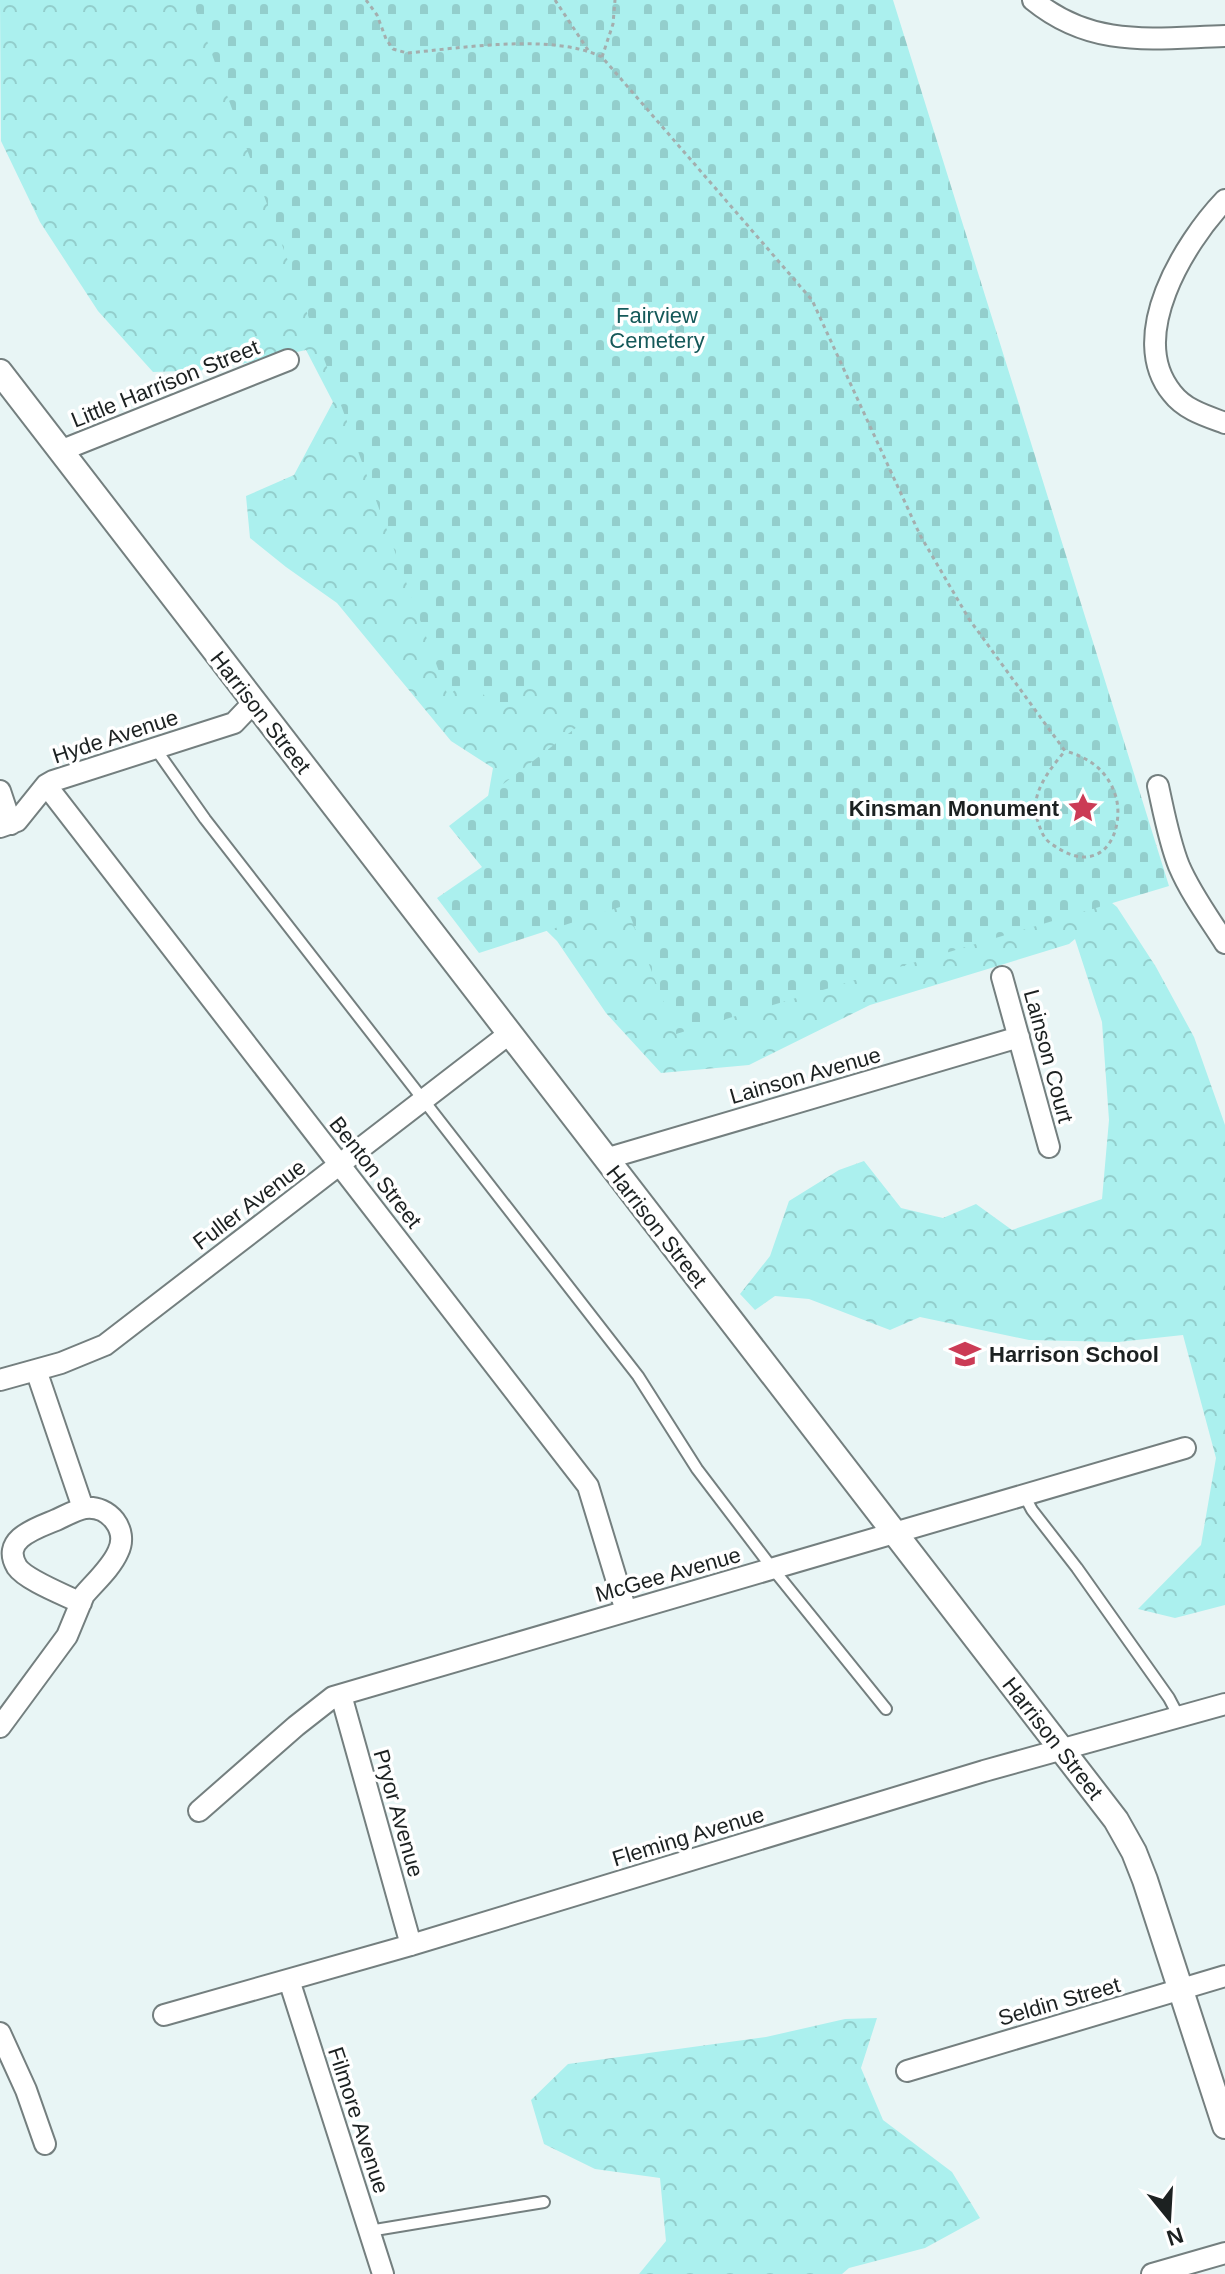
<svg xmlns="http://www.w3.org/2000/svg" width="1225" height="2274" font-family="Helvetica,sans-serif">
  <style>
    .forest { fill: url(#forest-crowns) }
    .cemetery { fill: url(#cemetery-stones) }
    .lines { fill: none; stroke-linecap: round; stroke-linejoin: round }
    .service-casing { stroke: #747f7f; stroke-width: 14 }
    .minor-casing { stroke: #747f7f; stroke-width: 24 }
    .tertiary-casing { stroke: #747f7f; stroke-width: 28 }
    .path { stroke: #a4aeae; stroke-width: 3; stroke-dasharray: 4 4; stroke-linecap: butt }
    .service { stroke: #fff; stroke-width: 10 }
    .minor { stroke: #fff; stroke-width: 20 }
    .tertiary { stroke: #fff; stroke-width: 24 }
    .labels { text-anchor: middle; stroke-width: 7; stroke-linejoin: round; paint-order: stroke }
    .park-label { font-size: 22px; fill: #155959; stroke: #fff }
    .street-label { font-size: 22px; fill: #1c2121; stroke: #fff }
    .poi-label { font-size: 22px; font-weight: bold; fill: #1c2121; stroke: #fff; text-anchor: end }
  </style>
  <defs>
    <pattern id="forest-crowns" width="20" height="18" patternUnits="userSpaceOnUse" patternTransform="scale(2)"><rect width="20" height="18" fill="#abf0ee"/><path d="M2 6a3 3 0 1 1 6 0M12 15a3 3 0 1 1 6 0" fill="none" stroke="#93cecc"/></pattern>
    <pattern id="cemetery-stones" width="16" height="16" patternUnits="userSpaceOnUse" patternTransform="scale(2)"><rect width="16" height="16" fill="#abf0ee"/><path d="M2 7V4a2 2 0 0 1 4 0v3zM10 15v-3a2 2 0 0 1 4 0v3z" fill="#93cecc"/></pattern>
  </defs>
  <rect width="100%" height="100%" fill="#e8f5f5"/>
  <path class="forest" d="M0,0H211L1041,846L1117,907L1156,967L1194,1037L1225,1125V1605L1175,1618L1138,1609L1201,1545L1216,1458L1183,1335L1118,1342L1029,1340L920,1317L890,1330L809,1299L775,1296L755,1310L740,1294L770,1256L789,1201L839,1170L864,1161L901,1208L943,1218L976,1204L1012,1230L1102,1199L1109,1120L1102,1022L1075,939L1069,944L870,1005L749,1065L661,1073L606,1013L557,941L488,873L482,831L493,768L451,741L337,603L286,567L250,538L246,496L294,475L333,402L306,350L214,370L153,372L98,311L40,222L1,141Z
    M877,2018L861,2068L883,2120L952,2172L980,2218L925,2248L849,2268L842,2274H639L666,2241L660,2178L595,2169L544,2144L531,2100L568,2064L766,2037L845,2019Z"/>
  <path class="cemetery" d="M192,0H893L1169,886L676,1034L626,905L479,953L437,898L482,867L449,826L577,727L538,680L497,712L470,677L448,696Z"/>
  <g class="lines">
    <defs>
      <path id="service" d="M155,748L205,819L638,1376L697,1469L773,1569L886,1709
        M1024,1495L1032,1510L1077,1568L1169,1698L1179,1717
        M369,2231L544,2202"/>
      <path id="minor" d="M1033,0C1093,49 1153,38 1225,36
        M1225,200C1184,243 1126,337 1172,393C1185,410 1206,416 1225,423
        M60,451L288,360
        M46,785L588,1486L626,1611
        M1158,786C1164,813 1169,841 1179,866C1191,894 1209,918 1225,943
        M0,791L11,824
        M0,827L17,821L46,785L53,781L234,723L254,702
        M1002,977L1049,1147
        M605,1159L1019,1037
        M36,1370L83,1508
        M0,1380L61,1363L105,1345L509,1034
        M341,1695L411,1945
        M0,1727L67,1636L84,1595C95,1582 111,1568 118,1552C129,1530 109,1505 85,1508C75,1510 65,1516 56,1520C37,1528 0,1539 17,1567C26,1580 65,1595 81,1603
        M199,1811L296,1726L333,1697L1185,1448
        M289,1980L383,2274
        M164,2015L411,1945L984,1771L1225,1704
        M0,2033L26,2090L45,2144
        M907,2071L1225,1976
        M1152,2274L1225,2253"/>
      <path id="tertiary" d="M0,372L1116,1820L1134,1852L1145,1880L1225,2126"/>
    </defs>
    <use href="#service" class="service-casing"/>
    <use href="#minor" class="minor-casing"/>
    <use href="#tertiary" class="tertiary-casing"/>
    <path class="path" d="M366,0L377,15L386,39L393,49L407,53C462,48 553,33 602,57L812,300L920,535L969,619L1065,751C1049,770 1028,796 1038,822C1041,831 1043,837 1050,843C1060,850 1072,857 1084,857C1115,857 1123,816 1115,794C1107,770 1088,757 1065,751
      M555,0L588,50
      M602,57L613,24L615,0"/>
    <use href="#service" class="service"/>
    <use href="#minor" class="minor"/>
    <use href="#tertiary" class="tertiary"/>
  </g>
  <defs>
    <symbol id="sight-bare" viewBox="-9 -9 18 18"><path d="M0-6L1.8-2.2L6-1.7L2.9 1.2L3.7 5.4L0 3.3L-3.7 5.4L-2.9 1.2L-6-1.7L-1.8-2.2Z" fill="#cb3b55" stroke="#fff" stroke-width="2.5" paint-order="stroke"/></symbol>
    <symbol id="school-bare" viewBox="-9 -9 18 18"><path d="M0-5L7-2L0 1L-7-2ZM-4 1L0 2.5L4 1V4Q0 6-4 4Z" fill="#cb3b55" stroke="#fff" stroke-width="2.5" paint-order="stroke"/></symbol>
  </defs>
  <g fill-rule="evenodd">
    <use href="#sight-bare" x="1061" y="786" width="44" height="44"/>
    <use href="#school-bare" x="943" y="1332" width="44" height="44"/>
  </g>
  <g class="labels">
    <g class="park-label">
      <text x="657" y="323">Fairview<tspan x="657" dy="25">Cemetery</tspan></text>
    </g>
    <g class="street-label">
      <text transform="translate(165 383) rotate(-22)" y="8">Little Harrison Street</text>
      <text transform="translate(261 712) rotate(52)" y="8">Harrison Street</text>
      <text transform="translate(115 736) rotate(-18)" y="8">Hyde Avenue</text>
      <text transform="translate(1049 1056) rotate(75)" y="8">Lainson Court</text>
      <text transform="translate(805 1075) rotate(-16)" y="8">Lainson Avenue</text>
      <text transform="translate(376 1172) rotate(52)" y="8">Benton Street</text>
      <text transform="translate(249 1204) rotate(-37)" y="8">Fuller Avenue</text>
      <text transform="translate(657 1226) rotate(52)" y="8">Harrison Street</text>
      <text transform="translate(668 1574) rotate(-16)" y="8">McGee Avenue</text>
      <text transform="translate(1053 1738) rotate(52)" y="8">Harrison Street</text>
      <text transform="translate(399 1813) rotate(74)" y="8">Pryor Avenue</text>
      <text transform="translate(688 1836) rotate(-17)" y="8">Fleming Avenue</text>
      <text transform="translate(1059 2001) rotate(-16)" y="8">Seldin Street</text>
      <text transform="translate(359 2120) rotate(72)" y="8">Filmore Avenue</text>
    </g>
    <g class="poi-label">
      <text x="1059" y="816">Kinsman Monument</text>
      <text x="989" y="1362" text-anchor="start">Harrison School</text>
    </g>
  </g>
  <g transform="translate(1169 2218) rotate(162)" stroke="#ffffff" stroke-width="6" paint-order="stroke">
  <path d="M0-6L14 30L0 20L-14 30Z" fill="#1c2121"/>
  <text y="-12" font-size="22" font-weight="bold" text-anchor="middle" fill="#1c2121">N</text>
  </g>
</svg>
